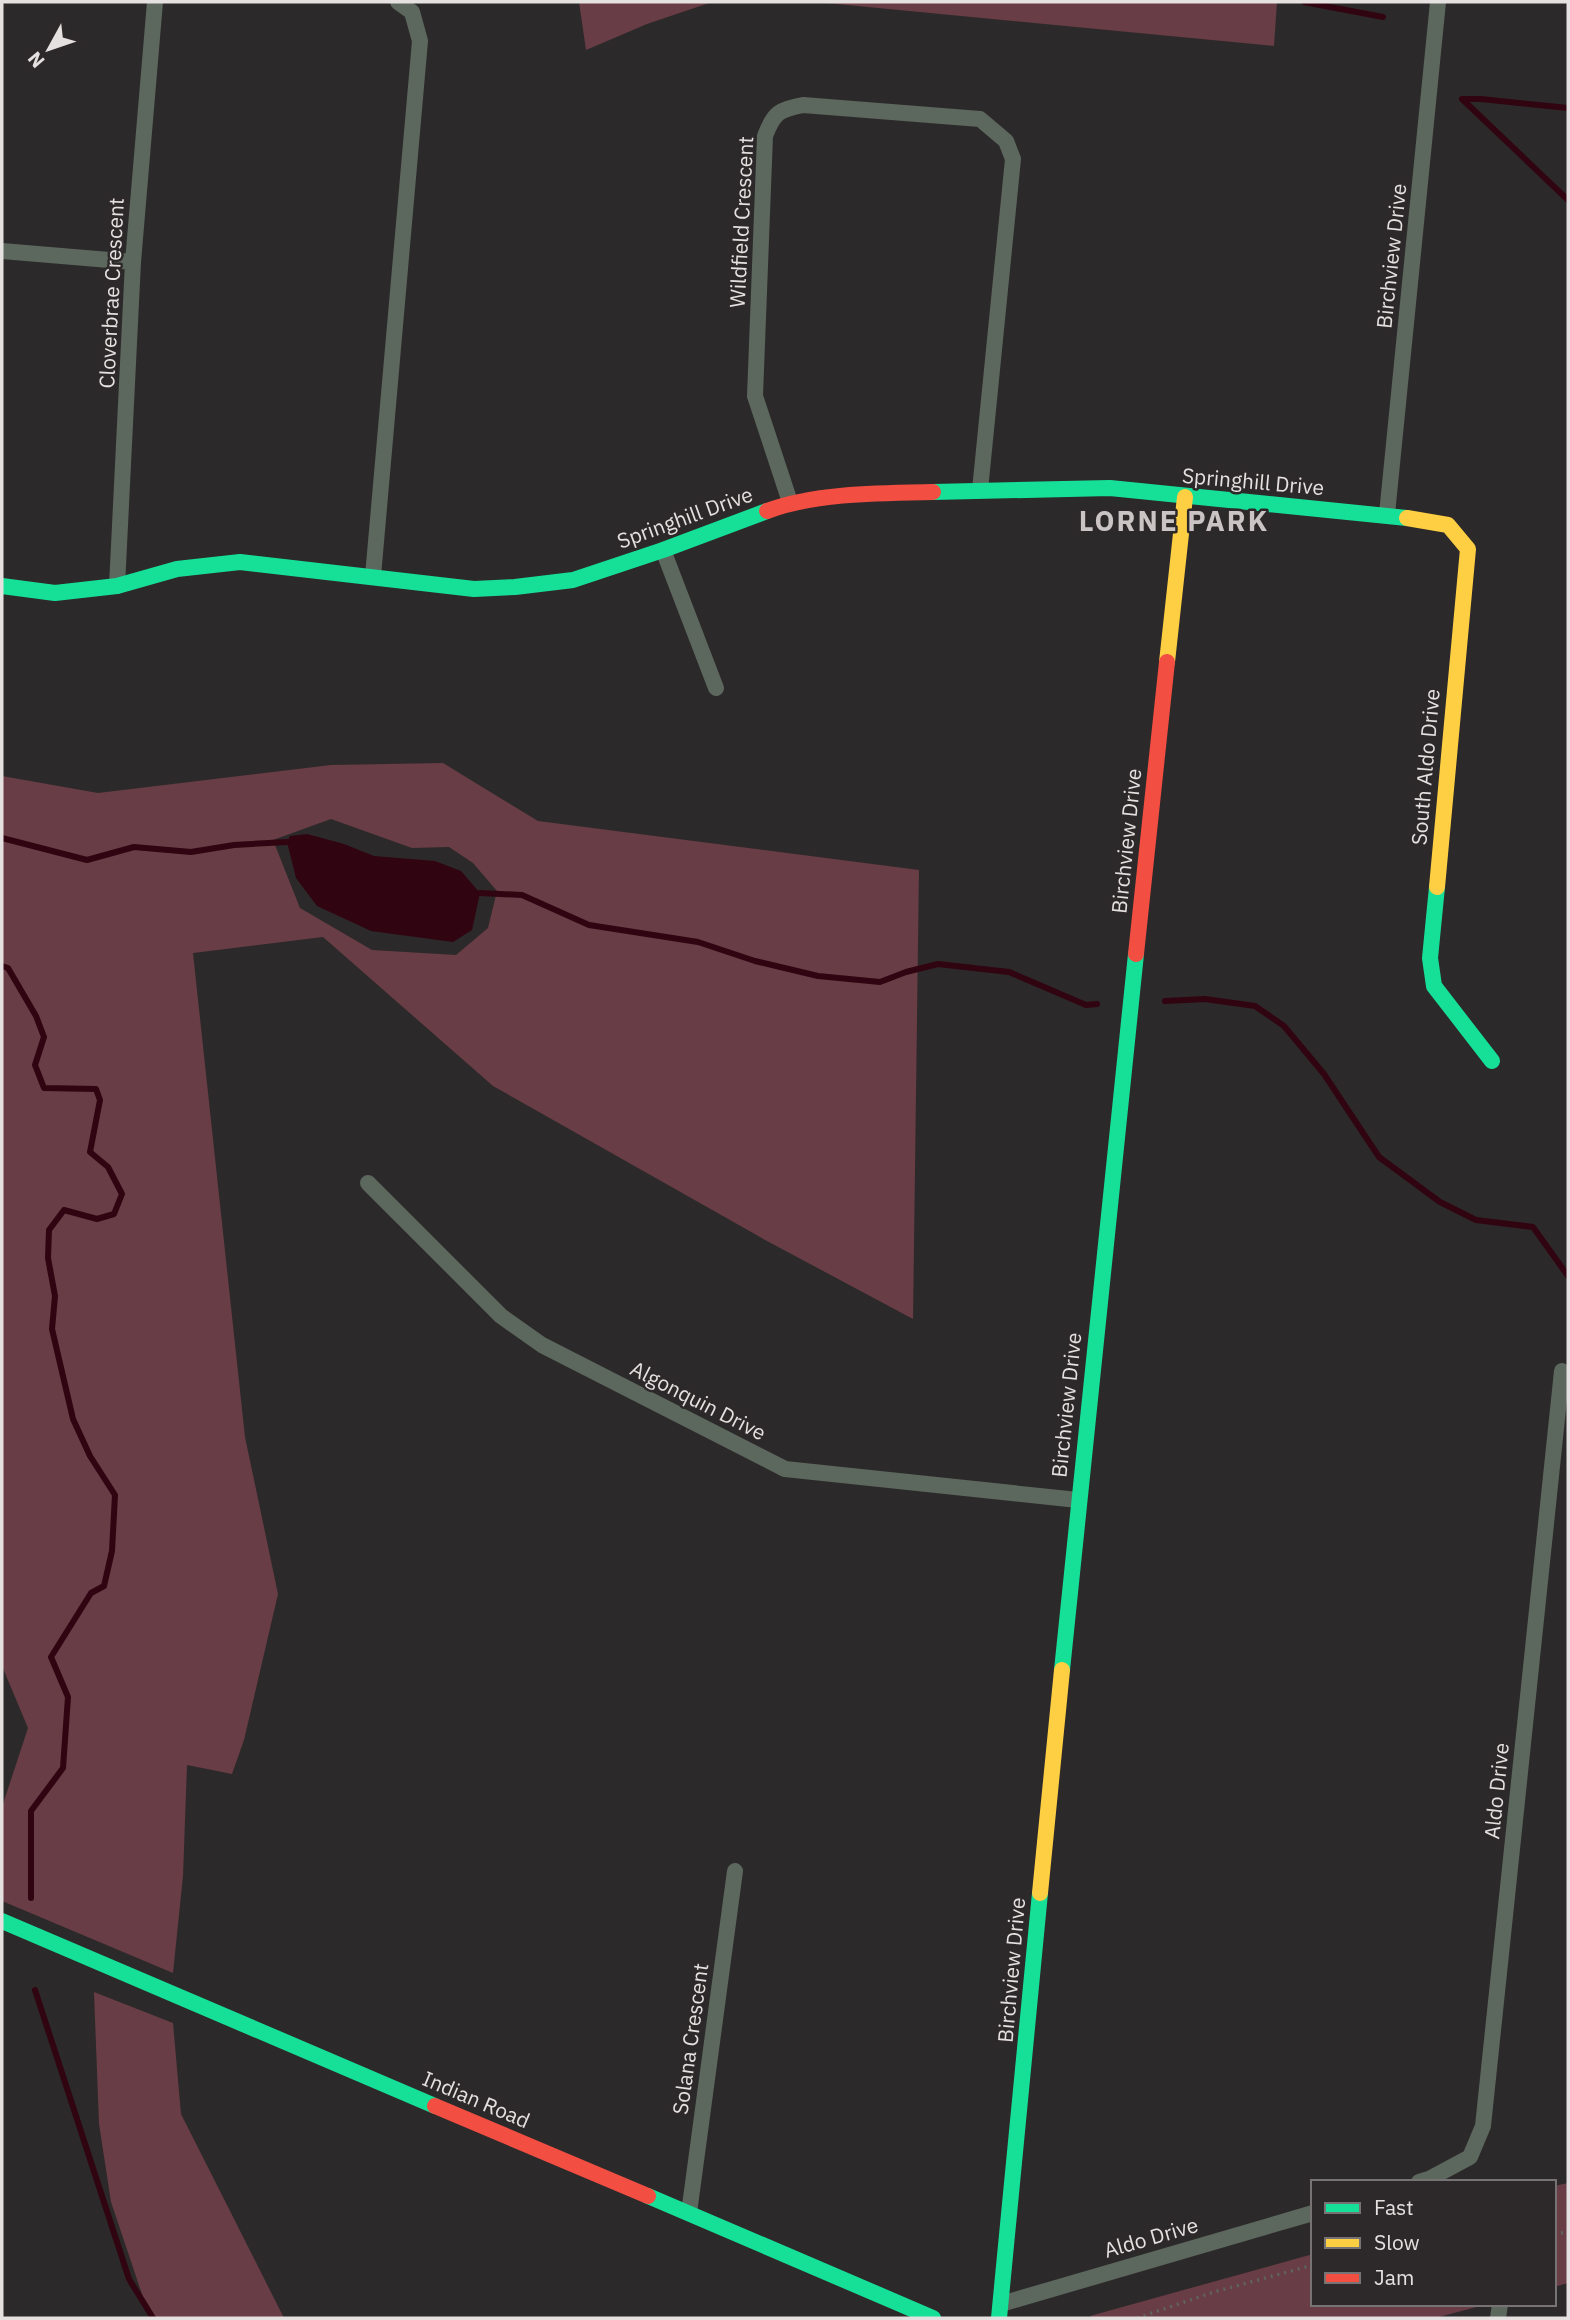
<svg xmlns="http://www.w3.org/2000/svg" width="1570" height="2320" font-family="'IBM Plex Sans',sans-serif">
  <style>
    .green { fill: #683d45; fill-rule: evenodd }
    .water { fill: #310411 }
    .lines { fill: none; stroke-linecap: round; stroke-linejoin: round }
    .stream { stroke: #310411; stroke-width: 6 }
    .path { stroke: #5f645f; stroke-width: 3.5; stroke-dasharray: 2 5; stroke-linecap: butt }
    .street { stroke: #5c675d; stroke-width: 16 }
    .fast { stroke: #16e098; stroke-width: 16 }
    .slow { stroke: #ffcf43; stroke-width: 16 }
    .jam { stroke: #f24e42; stroke-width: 16 }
    .labels { text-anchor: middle; stroke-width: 5; stroke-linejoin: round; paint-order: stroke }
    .street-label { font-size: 21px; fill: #e5e1e1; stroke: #2d2829 }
    .district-label { font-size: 28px; font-weight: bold; letter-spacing: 2px; fill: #cbc4c5; stroke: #2d2829 }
  </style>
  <rect width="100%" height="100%" fill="#2c292a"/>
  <path class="green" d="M579,2H712L647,24L586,50Z
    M816,2H1277L1274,46Z
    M443,763L538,821L919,870L913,1319L767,1241L493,1086L323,937L193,953L245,1437L278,1594L244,1740L232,1774L187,1765L183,1876L173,1973L2,1901V1807L28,1728L2,1666V776L98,793L331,765ZM331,819L412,848L449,847L473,863L497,891L488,928L456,955L372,950L300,908L273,840Z
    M94,1992L173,2023L181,2114L284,2318H150L111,2202L99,2124Z
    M1568,2183V2283L1554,2287V2186Z
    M1313,2254V2304H1488L1435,2318H1093L1090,2316Z"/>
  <path class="water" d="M307,834L344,844L374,856L435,861L461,871L480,893L472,930L453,942L371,931L317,906L296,878L287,842L290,836Z"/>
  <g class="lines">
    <path class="stream" d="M1304,2L1383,17
      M1462,99L1568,200
      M1462,99H1481L1568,108
      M2,838L87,860L134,847L191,852L234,845L287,842
      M480,893L522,895L589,925L698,942L755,961L818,976L880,982L906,972L938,964L1009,972L1086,1005L1097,1004
      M2,966L8,968L36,1016L44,1037L35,1065L44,1088L96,1089L100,1100L90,1152L108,1167L122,1194L114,1214L97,1219L64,1210L49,1230L48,1258L55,1296L52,1329L73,1419L90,1456L115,1495L112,1551L104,1586L91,1593L51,1657L68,1697L63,1768L31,1811V1898
      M1165,1001L1205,999L1255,1006L1284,1026L1324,1074L1379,1157L1440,1202L1476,1220L1533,1227L1568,1276
      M35,1990L129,2279L153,2318"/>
    <path class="path" d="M1554,2234L1568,2232
      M1137,2318L1214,2292L1313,2265"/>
    <path class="street" d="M2,251L133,262
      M790,502L755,396L765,136C774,112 779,110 803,105L980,119L1006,141L1013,159L980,490
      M1387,514L1438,2
      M663,550L716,688
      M373,576L420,41L412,12L398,2
      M117,586L133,262L155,2
      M368,1183L501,1316L542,1345L785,1469L1078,1500
      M1419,2182L1429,2179L1470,2157L1483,2126L1562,1371
      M689,2213L735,1871
      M1001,2304L1313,2213
      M1498,2318L1500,2304"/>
    <path class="fast" d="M933,492L1110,488L1407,518
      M2,586L55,593L117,586L177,569L240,562L474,589L515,587L573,580L663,550L767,511
      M1437,887L1430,958L1434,986L1492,1061
      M1062,1670L1136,954
      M2,1921L435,2106
      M648,2196L933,2318
      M999,2318L1040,1893"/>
    <path class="slow" d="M1407,518L1448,525L1468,549L1437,887
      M1167,662L1185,497
      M1040,1893L1062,1670"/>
    <path class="jam" d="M767,511C814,493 881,493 933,492
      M1136,954L1167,662
      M435,2106L648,2196"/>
  </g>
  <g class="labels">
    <g class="street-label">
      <text transform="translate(742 222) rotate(-87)" y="7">Wildfield Crescent</text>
      <text transform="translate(1392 256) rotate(-84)" y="7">Birchview Drive</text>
      <text transform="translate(112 293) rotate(-87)" y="7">Cloverbrae Crescent</text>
      <text transform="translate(1253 482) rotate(5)" y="7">Springhill Drive</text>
      <text transform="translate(685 518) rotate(-20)" y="7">Springhill Drive</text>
      <text transform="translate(1426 767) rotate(-85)" y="7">South Aldo Drive</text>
      <text transform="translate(1127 841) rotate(-84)" y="7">Birchview Drive</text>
      <text transform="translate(698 1401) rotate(27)" y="7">Algonquin Drive</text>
      <text transform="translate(1067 1405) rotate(-84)" y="7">Birchview Drive</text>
      <text transform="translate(1497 1791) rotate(-84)" y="7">Aldo Drive</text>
      <text transform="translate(1012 1970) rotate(-85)" y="7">Birchview Drive</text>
      <text transform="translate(691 2039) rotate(-82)" y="7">Solana Crescent</text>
      <text transform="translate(476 2100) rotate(23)" y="7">Indian Road</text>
      <text transform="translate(1151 2238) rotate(-16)" y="7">Aldo Drive</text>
    </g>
    <g class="district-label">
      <text x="1174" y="531">LORNE PARK</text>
    </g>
  </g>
  <rect width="1570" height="2320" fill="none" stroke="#e5e1e1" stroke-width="7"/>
  <rect x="1311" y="2180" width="245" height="126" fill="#2d2829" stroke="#777273" stroke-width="2"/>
  <rect x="1325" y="2203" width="35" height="10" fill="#16e098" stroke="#777273" stroke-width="2"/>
  <text x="1374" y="2215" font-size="21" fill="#e5e1e1">Fast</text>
  <rect x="1325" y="2238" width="35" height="10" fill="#ffcf43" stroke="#777273" stroke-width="2"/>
  <text x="1374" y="2250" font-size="21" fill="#e5e1e1">Slow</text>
  <rect x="1325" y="2273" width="35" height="10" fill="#f24e42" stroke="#777273" stroke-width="2"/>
  <text x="1374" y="2285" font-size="21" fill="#e5e1e1">Jam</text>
  <g transform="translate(49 49) rotate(230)" stroke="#2d2829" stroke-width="5" paint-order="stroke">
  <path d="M0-5L12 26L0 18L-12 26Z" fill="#e5e1e1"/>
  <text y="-10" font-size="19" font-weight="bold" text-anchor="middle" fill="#e5e1e1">N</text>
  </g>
</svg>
